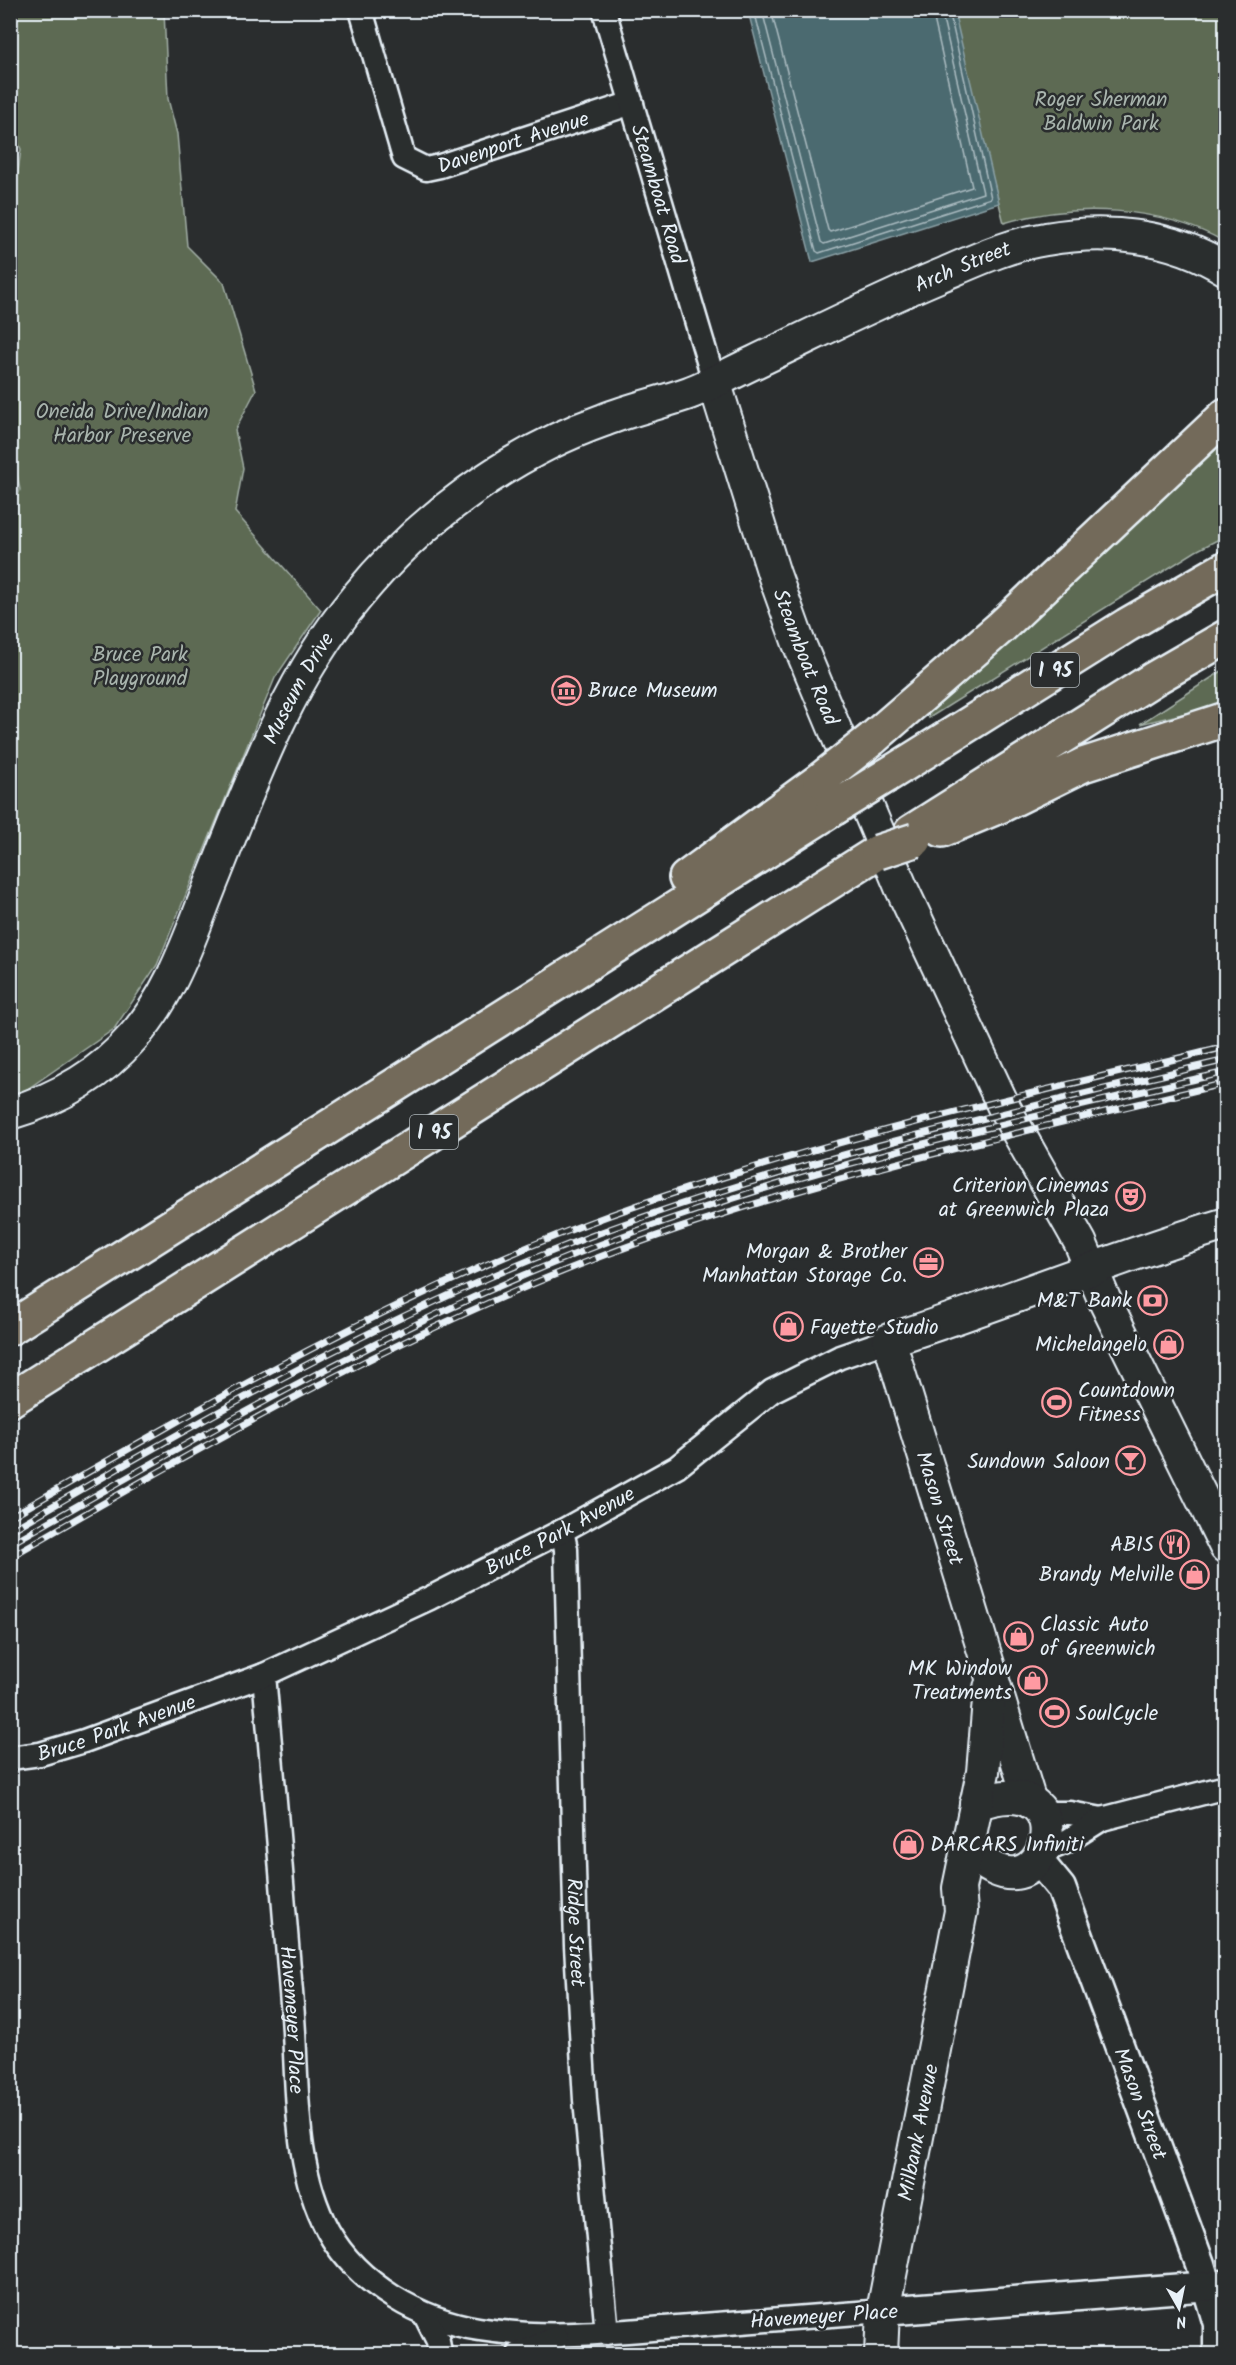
<svg xmlns="http://www.w3.org/2000/svg" width="1236" height="2365" font-family="Kalam,sans-serif">
  <style>
    .green { fill: #5d6b53; stroke: #a2aea6; stroke-width: 1.5 }
    .water { fill: #4c6a6f; stroke: #8aa0a6; stroke-width: 1.5 }
    .lines { fill: none; stroke-linecap: round; stroke-linejoin: round }
    .shore { stroke: #aabbc1; stroke-width: 1.5 }
    .minor-casing { stroke: #e8f1f8; stroke-width: 27 }
    .tertiary-casing { stroke: #e8f1f8; stroke-width: 33 }
    .secondary-casing { stroke: #e8f1f8; stroke-width: 36 }
    .motorway-casing { stroke: #e8f1f8; stroke-width: 38 }
    .minor { stroke: #2a2d2e; stroke-width: 22 }
    .tertiary { stroke: #2a2d2e; stroke-width: 28 }
    .secondary { stroke: #2a2d2e; stroke-width: 32 }
    .motorway { stroke: #736b5a; stroke-width: 33 }
    .rail-casing { stroke: #e8f1f8; stroke-width: 7 }
    .rail { stroke: #2a2d2e; stroke-width: 4.5; stroke-dasharray: 14; stroke-linecap: butt }
    .motorway-bridge-casing { stroke: #e8f1f8; stroke-width: 38; stroke-linecap: butt }
    .motorway-bridge { stroke: #736b5a; stroke-width: 33 }
    .labels { text-anchor: middle; stroke-width: 5; stroke-linejoin: round; paint-order: stroke }
    .shield { fill: #2a2d2e; stroke: #afb6bb; stroke-width: 1.5 }
    .shield-label { font-size: 20px; font-weight: bold; fill: #e8f1f8 }
    .park-label { font-size: 21px; fill: #a9b5ae; stroke: #2a2d2e }
    .street-label { font-size: 21px; fill: #e8f1f8; stroke: #2a2d2e }
    .poi-label { font-size: 21px; fill: #e8f1f8; stroke: #2a2d2e; text-anchor: end }
  </style>
  <rect width="100%" height="100%" fill="#2a2d2e"/>
  <filter id="ink" filterUnits="userSpaceOnUse"><feTurbulence type="fractalNoise" baseFrequency=".0167" numOctaves="2"/><feDisplacementMap in="SourceGraphic" scale="12" xChannelSelector="R" yChannelSelector="G"/><feConvolveMatrix kernelMatrix="1 2 1 2 8 2 1 2 1" color-interpolation-filters="sRGB"/></filter>
  <g filter="url(#ink)">
    <path class="green" d="M11,10L164,11L168,99L177,134L187,246L224,283L256,390L235,430L243,468L235,512L321,610L275,678L157,965L114,1029L23,1092L11,1095L10,514L20,490L10,436V231L21,149L11,127Z
      M950,11H1225V242C1161,206 1074,202 1004,223Z
      M1225,440V536L1196,551L929,718L927,711Z
      M1225,669V704L1140,724Z"/>
    <path class="water" d="M748,11H954L999,203L812,262Z"/>
    <g class="lines">
      <path class="shore" d="M754,10L816,251L819,253L991,198L949,10
        M762,10L821,242L824,244L983,193L941,10
        M771,10L828,230L830,232L972,187L932,10"/>
      <defs>
        <g id="minor">
          <path id="s1" d="M361,10L404,158L426,169L440,166L632,103"/>
          <path id="s2" d="M604,10L714,381"/>
          <path id="s3" d="M562,1531L566,1549L576,1946L585,2100L607,2333"/>
          <path id="s4" d="M264,1675C274,1785 283,1894 292,2004C299,2079 291,2162 328,2231C358,2285 421,2320 479,2329C540,2339 603,2333 664,2328C737,2323 810,2317 883,2311"/>
          <path id="s5" d="M10,1758L40,1754L84,1741L264,1675L430,1598L562,1531L677,1467L772,1391L840,1357L889,1340"/>
          <path d="M1042,1813H1070L1102,1819"/>
          <path d="M1044,1851L1064,1843L1102,1819L1226,1787"/>
          <path d="M425,2315L438,2341L440,2354"/>
          <path d="M519,2354L557,2337"/>
        </g>
        <g id="tertiary">
          <path id="s6" d="M1038,1860L1061,1888L1200,2264L1218,2324V2354"/>
          <path d="M883,2311L1223,2285"/>
        </g>
        <g id="secondary">
          <path id="s7" d="M714,381L774,574L798,641L901,887L1005,1109L1080,1242L1104,1299L1226,1547"/>
          <path id="s8" d="M10,1113C57,1099 101,1074 133,1037C173,993 191,933 213,879C252,781 288,680 356,598C420,519 508,454 604,420C631,409 661,403 689,393C711,385 733,372 755,362C816,333 877,302 939,276C974,261 1007,245 1046,239C1107,228 1172,235 1226,269"/>
          <path d="M1030,1802L889,1340C1003,1304 1112,1258 1226,1224"/>
          <path d="M968,1847C1045,1938 1094,1760 976,1804"/>
          <path id="s9" d="M881,2354L883,2311L961,1911L959,1888L983,1772L990,1688"/>
        </g>
        <path id="motorway" d="M872,739L1001,627L1226,415
          M886,776L1127,625L1226,568
          M942,830L1002,805L1083,765L1226,719
          M911,832L1155,678L1226,637
          M686,878L820,780
          M10,1328L833,809
          M10,1400L878,852"/>
      </defs>
      <use href="#minor" class="minor-casing"/>
      <use href="#tertiary" class="tertiary-casing"/>
      <use href="#secondary" class="secondary-casing"/>
      <use href="#motorway" class="motorway-casing"/>
      <use href="#minor" class="minor"/>
      <use href="#tertiary" class="tertiary"/>
      <use href="#secondary" class="secondary"/>
      <use href="#motorway" class="motorway"/>
      <defs>
        <path id="rail" d="M10,1517C204,1405 399,1292 610,1215C810,1143 1019,1096 1226,1047
          M10,1531C198,1421 387,1313 591,1236C797,1159 1012,1111 1226,1060
          M10,1544C213,1429 414,1311 634,1232C826,1162 1027,1118 1226,1072
          M10,1557C201,1447 391,1337 597,1258C801,1180 1014,1134 1226,1083"/>
      </defs>
      <use href="#rail" class="rail-casing"/>
      <use href="#rail" class="rail"/>
      <defs>
        <path id="motorway-bridge" d="M820,780L872,739
          M833,809L886,776
          M878,852L915,840"/>
      </defs>
      <use href="#motorway-bridge" class="motorway-bridge-casing"/>
      <use href="#motorway-bridge" class="motorway-bridge"/>
    </g>
  </g>
  <defs>
    <symbol id="museum-ring" viewBox="-11 -11 22 22"><circle r="9.5" fill="#2a2d2e" stroke="#ff9aa2" stroke-width="1.5"/><path d="M0-6L6-3V-2H-6V-3ZM-5-1h2V3h-2ZM-1-1h2V3h-2ZM3-1h2V3H3ZM-6 4H6V6H-6Z" fill="#ff9aa2"/></symbol>
    <symbol id="theatre-ring" viewBox="-11 -11 22 22"><circle r="9.5" fill="#2a2d2e" stroke="#ff9aa2" stroke-width="1.5"/><path d="M-5-5.5Q0-4 5-5.5V0Q5 5 0 6Q-5 5-5 0ZM-3.3-2.5H-1v1.5H-3.3ZM1-2.5H3.3v1.5H1ZM-2.8 1Q0 5.5 2.8 1Z" fill="#ff9aa2"/></symbol>
    <symbol id="office-ring" viewBox="-11 -11 22 22"><circle r="9.5" fill="#2a2d2e" stroke="#ff9aa2" stroke-width="1.5"/><path d="M-6-3h4V-5.5h4V-3h4V5H-6ZM-1-4.5V-3h2v-1.5ZM-6 0V1H6V0Z" fill="#ff9aa2"/></symbol>
    <symbol id="bank-ring" viewBox="-11 -11 22 22"><circle r="9.5" fill="#2a2d2e" stroke="#ff9aa2" stroke-width="1.5"/><path d="M-6-4H6V4H-6ZM0-2.3a2.3 2.3 0 1 0 0 4.6a2.3 2.3 0 1 0 0-4.6Z" fill="#ff9aa2"/></symbol>
    <symbol id="shop-ring" viewBox="-11 -11 22 22"><circle r="9.5" fill="#2a2d2e" stroke="#ff9aa2" stroke-width="1.5"/><path d="M-5-2.5h2.3a2.7 3.5 0 0 1 5.4 0H5L5.5 6h-11ZM-1.5-2.5h3a1.5 2.3 0 0 0-3 0Z" fill="#ff9aa2"/></symbol>
    <symbol id="stadium-ring" viewBox="-11 -11 22 22"><circle r="9.5" fill="#2a2d2e" stroke="#ff9aa2" stroke-width="1.5"/><path d="M0-5a6.5 5 0 1 0 0 10a6.5 5 0 1 0 0-10ZM-3.5-1.8h7v3.6h-7Z" fill="#ff9aa2"/></symbol>
    <symbol id="bar-ring" viewBox="-11 -11 22 22"><circle r="9.5" fill="#2a2d2e" stroke="#ff9aa2" stroke-width="1.5"/><path d="M-6-5H6L.8 .8V4.5H3.5V6h-7V4.5H-.8V.8Z" fill="#ff9aa2"/></symbol>
    <symbol id="restaurant-ring" viewBox="-11 -11 22 22"><circle r="9.5" fill="#2a2d2e" stroke="#ff9aa2" stroke-width="1.5"/><path d="M-5-6h1v4h1v-4h1v4h1v-4h1v5L-1.5 .5V6h-2V.5L-5-1ZM5-6V6H3V1.5H1.5Q1.5-4 5-6Z" fill="#ff9aa2"/></symbol>
  </defs>
  <g fill-rule="evenodd">
    <use href="#museum-ring" x="550" y="674" width="33" height="33"/>
    <use href="#theatre-ring" x="1114" y="1180" width="33" height="33"/>
    <use href="#office-ring" x="912" y="1246" width="33" height="33"/>
    <use href="#bank-ring" x="1136" y="1284" width="33" height="33"/>
    <use href="#shop-ring" x="772" y="1310" width="33" height="33"/>
    <use href="#shop-ring" x="1152" y="1328" width="33" height="33"/>
    <use href="#stadium-ring" x="1040" y="1386" width="33" height="33"/>
    <use href="#bar-ring" x="1114" y="1444" width="33" height="33"/>
    <use href="#restaurant-ring" x="1158" y="1528" width="33" height="33"/>
    <use href="#shop-ring" x="1178" y="1558" width="33" height="33"/>
    <use href="#shop-ring" x="1002" y="1620" width="33" height="33"/>
    <use href="#shop-ring" x="1016" y="1664" width="33" height="33"/>
    <use href="#stadium-ring" x="1038" y="1696" width="33" height="33"/>
    <use href="#shop-ring" x="892" y="1828" width="33" height="33"/>
  </g>
  <g class="labels">
    <g class="shield">
      <rect x="1031" y="653" width="48" height="34" rx="4.5"/>
      <rect x="410" y="1115" width="48" height="34" rx="4.5"/>
    </g>
    <g class="shield-label">
      <text x="1055" y="677">I 95</text>
      <text x="434" y="1139">I 95</text>
    </g>
    <g class="park-label">
      <text x="1101" y="106">Roger Sherman<tspan x="1101" dy="24">Baldwin Park</tspan></text>
      <text x="122" y="418">Oneida Drive/Indian<tspan x="122" dy="24">Harbor Preserve</tspan></text>
      <text x="140" y="661">Bruce Park<tspan x="140" dy="24">Playground</tspan></text>
    </g>
    <g class="street-label">
      <text dy="7" stroke="none"><textPath href="#s1" startOffset="270">Davenport Avenue</textPath></text>
      <text dy="7" stroke="none"><textPath href="#s2" startOffset="192">Steamboat Road</textPath></text>
      <text dy="7" stroke="none"><textPath href="#s8" startOffset="1341">Arch Street</textPath></text>
      <text dy="7" stroke="none"><textPath href="#s7" startOffset="291">Steamboat Road</textPath></text>
      <text dy="7" stroke="none"><textPath href="#s8" startOffset="534">Museum Drive</textPath></text>
      <text transform="translate(940 1508) rotate(73)" y="7">Mason Street</text>
      <text dy="7" stroke="none"><textPath href="#s5" startOffset="597">Bruce Park Avenue</textPath></text>
      <text dy="7" stroke="none"><textPath href="#s5" startOffset="111">Bruce Park Avenue</textPath></text>
      <text dy="7" stroke="none"><textPath href="#s3" startOffset="402">Ridge Street</textPath></text>
      <text dy="7" stroke="none"><textPath href="#s4" startOffset="346">Havemeyer Place</textPath></text>
      <text dy="7" stroke="none"><textPath href="#s6" startOffset="266">Mason Street</textPath></text>
      <text dy="7" stroke="none"><textPath href="#s9" startOffset="225">Milbank Avenue</textPath></text>
      <text transform="translate(824 2316) rotate(-4)" y="7">Havemeyer Place</text>
    </g>
    <g class="poi-label">
      <text x="588" y="697" text-anchor="start">Bruce Museum</text>
      <text x="1109" y="1192">Criterion Cinemas<tspan x="1109" dy="24">at Greenwich Plaza</tspan></text>
      <text x="907" y="1258">Morgan &amp; Brother<tspan x="907" dy="24">Manhattan Storage Co.</tspan></text>
      <text x="1132" y="1307">M&amp;T Bank</text>
      <text x="810" y="1334" text-anchor="start">Fayette Studio</text>
      <text x="1147" y="1351">Michelangelo</text>
      <text x="1078" y="1397" text-anchor="start">Countdown<tspan x="1078" dy="24">Fitness</tspan></text>
      <text x="1110" y="1468">Sundown Saloon</text>
      <text x="1154" y="1551">ABIS</text>
      <text x="1174" y="1581">Brandy Melville</text>
      <text x="1040" y="1631" text-anchor="start">Classic Auto<tspan x="1040" dy="24">of Greenwich</tspan></text>
      <text x="1012" y="1675">MK Window<tspan x="1012" dy="24">Treatments</tspan></text>
      <text x="1076" y="1720" text-anchor="start">SoulCycle</text>
      <text x="930" y="1851" text-anchor="start">DARCARS Infiniti</text>
    </g>
  </g>
  <rect width="1236" height="2365" fill="none" stroke="#2a2d2e" stroke-width="36"/>
  <rect x="18" y="18" width="1200" height="2329" fill="none" stroke="#e8f1f8" stroke-width="2" filter="url(#ink)"/>
  <g transform="translate(1179 2308) rotate(171)" stroke="#2a2d2e" stroke-width="4.5" paint-order="stroke">
  <path d="M0-4.5L10 22L0 15L-10 22Z" fill="#e8f1f8"/>
  <text y="-9" font-size="16" font-weight="bold" text-anchor="middle" fill="#e8f1f8">N</text>
  </g>
</svg>
